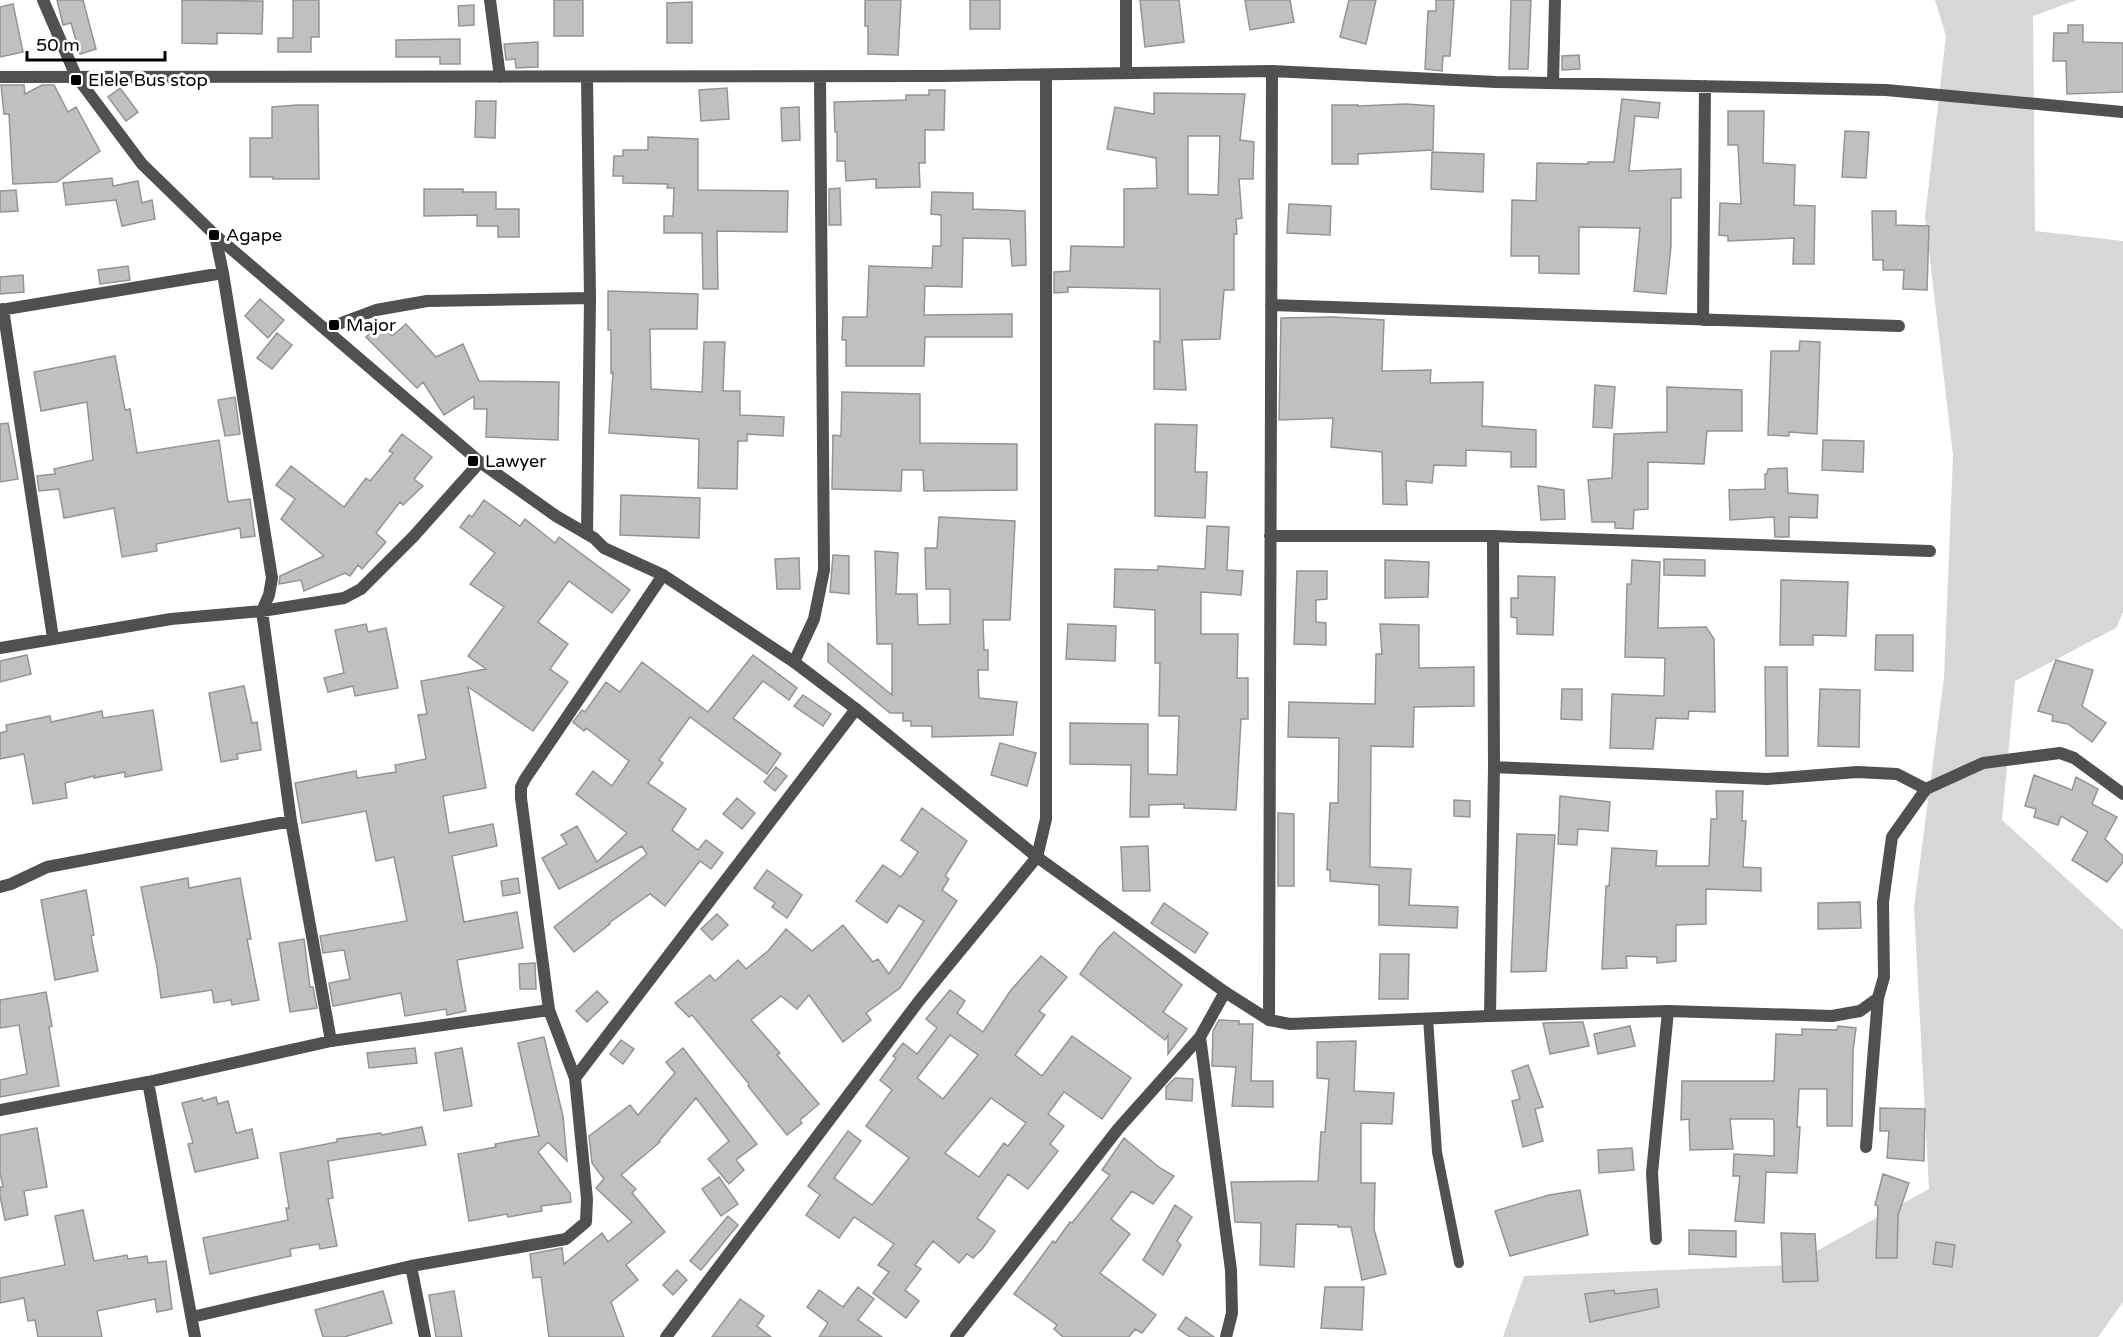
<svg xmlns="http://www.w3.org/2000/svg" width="2123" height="1337" font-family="'Varela Round',sans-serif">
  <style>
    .green { fill: #d7d7d7 }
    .building { fill: #c0c0c0; stroke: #949494; stroke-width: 1.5; fill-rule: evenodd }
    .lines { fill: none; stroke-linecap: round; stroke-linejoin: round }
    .service { stroke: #505050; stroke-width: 10 }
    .minor { stroke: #505050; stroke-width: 12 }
    .tertiary { stroke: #505050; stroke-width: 12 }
    .poi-dot { fill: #000; stroke: #fff; stroke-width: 2 }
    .labels { text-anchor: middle; stroke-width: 6; stroke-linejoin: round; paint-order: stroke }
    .poi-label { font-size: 18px; fill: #000; stroke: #fff; text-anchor: start }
  </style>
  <rect width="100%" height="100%" fill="#fff"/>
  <path class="green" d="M1935,0H2077L2033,16L2035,231L2123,241V612L2116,628L2015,681L2002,820L2123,930V1302L2098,1337H1503L1524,1276L1791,1265L1929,1189L1914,908L1944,678L1953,455L1925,217L1946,36Z"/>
  <path class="building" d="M57,0H83L96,49L80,54L71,23L63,25Z
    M182,0L263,1L262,34L217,33V44L182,43Z
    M293,0H319V37H311V52H278V38H293Z
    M554,0H583V36H554Z
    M865,0H901L898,55L868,54V26H865Z
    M970,0H1000V29H970Z
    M1140,0H1179L1184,42L1145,47Z
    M1245,0H1290L1294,22L1250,30Z
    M1349,0H1376L1366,44L1340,37Z
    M1436,0H1454L1450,56H1443L1442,71L1425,69L1428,11H1436Z
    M1511,0H1531L1528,69H1509Z
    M692,2V43H667V3Z
    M13,4L23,52L0,57V7Z
    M474,5V25L459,26L458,6Z
    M2068,25H2083V42L2123,43V92L2067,94L2066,61H2053L2054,33H2068Z
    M460,39V64H440V57H396V40Z
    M538,42V67L516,68L515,59L506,60L504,44Z
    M1579,55L1580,69L1562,70V56Z
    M1,85H24L25,94L42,85H54L68,112L76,107L100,151L57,182L13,184L9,114H4Z
    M120,88L138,112L126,121L108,97Z
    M727,88L729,119L701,121L699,90Z
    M929,90H945L944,130H925V163H919L920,187L876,188V179L846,181L845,161H837V132H835L834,102L906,100V95H929Z
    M1154,93L1245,94L1240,140L1254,142L1253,179H1239L1242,218L1236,219L1237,234H1234V290H1224L1220,339L1182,340L1186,390L1154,389V341L1160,342V289L1068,287V292L1054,293V272L1070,271L1071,246L1124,247V189L1157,188L1156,158L1107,149L1115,107L1154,114ZM1188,136H1220L1218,195L1188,194Z
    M1622,99L1660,103L1658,118L1635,116L1629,171L1681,169V198H1671V246L1666,294L1634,291L1640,228L1579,227V274L1539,273V256H1511L1512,200L1536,201L1537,163L1588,164V162H1614Z
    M476,101H496L495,138L475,137Z
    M1406,104L1434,106L1433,150L1358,154V164H1332V105H1358V106Z
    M297,105H318L319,179H273V177H250V138H272V107Z
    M799,107L800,140L782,141L781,108Z
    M1728,111H1764L1763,163L1795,165L1794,205L1815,206L1814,264H1793L1794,238L1728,241V236L1719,235L1720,203L1741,204L1738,145H1728Z
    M1845,131L1869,132L1866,178L1842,177Z
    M648,137L698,139V190L788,191L787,232L717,231L718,289H703L702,233H664V216H673L674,188H667L668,184L623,183V176H613L614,156H623V150H648Z
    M1432,152L1484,154L1483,192L1431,189Z
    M112,178L113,186L138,181L142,203L152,200L155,219L122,226L116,200L66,205L63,183Z
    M840,188L841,225H829V189Z
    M424,189H463V192H496V209H519V237H498V226H477V215L424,216Z
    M16,190L18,211L0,212V191Z
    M932,192L973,193V209L1025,211L1026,265L1012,266L1010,239L963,238L962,287L925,286L924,315L1012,314V337H925L924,366H846V340H842L843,317H867L869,266L932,268L933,246H941V215L931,214Z
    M1289,204L1331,206L1330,235L1287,233Z
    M1872,211H1896V225L1929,226L1927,290L1903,289L1904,270H1883V260H1873Z
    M128,266L130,280L100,284L98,270Z
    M23,275L24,292L0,294V277Z
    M608,291L698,294L697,329H650L651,389L702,392L704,342H725L723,391H740V415L784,417L783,436L747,434V441H738L737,489L698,488L699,439L609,433L613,372L611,373V330H608Z
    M260,299L284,320L268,338L245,316Z
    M1333,317L1384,320L1382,371L1431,370L1430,383L1483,382L1482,426L1536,430V467H1511V452L1466,450V466L1434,465L1432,483L1406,481L1407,505L1383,504L1382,452L1331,447L1333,418L1279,420L1281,318Z
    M380,324L392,336L406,324L436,357L463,344L479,381L559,382L558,440L486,437L487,409H474V396L444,415L423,382L417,388L366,337Z
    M277,333L292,345L272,369L257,358Z
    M1800,341L1820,342L1817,434L1789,432V436L1768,435L1771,351H1799Z
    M115,356L125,410L130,409L137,453L219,440L228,502L250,499L255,536L241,538L240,528L156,544L157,551L122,557L114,508L64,518L59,489L39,491L37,476L55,474L54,469L93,460L87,402L41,411L34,372Z
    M1595,385L1615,387L1612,428L1593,427Z
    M1667,387L1742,390V431H1707L1704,464L1648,462V509L1634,510L1633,529L1615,528V522H1592L1588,480L1612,478L1614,434L1667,432Z
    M842,392L920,394V443L1017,444V490L924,491L923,470H902L901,491L832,489L833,435L841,436Z
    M235,397L240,434L225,436L218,400Z
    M8,423L18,479L0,482V424Z
    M1155,424L1197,425L1195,472H1207L1205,518L1155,516Z
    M402,434L432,457L414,479L423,486L403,505L400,502L376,533L386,542L362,569L358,565L350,576L345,573L304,591L301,580L279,584L280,576L324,556L281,519L295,499L276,485L291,466L344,507L366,478L370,481L393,453L389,451Z
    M1823,440L1864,441L1863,472L1822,470Z
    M1787,468L1788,493L1818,495L1817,518L1789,517V537H1775L1774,517L1730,520L1729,490L1765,489V474H1767L1768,469Z
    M1538,486L1564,490L1565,519L1541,520Z
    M621,495L700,498L699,538L620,535Z
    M484,500L520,526L525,519L555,543L559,537L630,590L612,613L569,581L538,622L568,644L550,669L568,682L533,731L468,687L486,788L443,796L449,833L493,824L497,846L452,856L464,922L517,912L523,948L457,960L466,1011L447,1015L446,1009L405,1016L401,993L333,1006L329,983L350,979L344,950L323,953L320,936L407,921L394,857L376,861L366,811L302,823L295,783L356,771L357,778L396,772L395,765L426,759L418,715L427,714L421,681L486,669L468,656L504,607L470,584L495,553L460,527L469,515L472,517Z
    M939,517L1015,521L1010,620H983L984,650H988V670H978L979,698L1017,702L1013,735L932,737V726H911V721H903V713H890L828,662V643L892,695V644H877L875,551L898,553L896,594H917L918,625L950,624V589H926L925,548H937Z
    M1207,526L1229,527L1227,570L1243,571L1241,595L1201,592V634H1238L1237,678H1248V719H1241L1236,810L1184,808V804L1149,805V817H1130L1131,765L1070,764V723L1148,724V774L1177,775L1179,716H1159L1160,663H1155V610L1114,607L1115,569L1158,570V566L1205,569Z
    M833,555L849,556V594L830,592Z
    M799,558L800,589H777L775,559Z
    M1664,559L1705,560V576L1664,575Z
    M1385,560L1429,562L1428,597L1385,598Z
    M1632,560L1660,562L1658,628L1706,627L1714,639L1715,712L1689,711L1688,719L1656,718L1653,749L1610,748L1612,694L1664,696L1665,658L1625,657L1627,584H1631Z
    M1297,571H1327V599L1316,600V622L1326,623V645L1294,644Z
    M1518,576L1555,577L1553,635L1517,634V618L1511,617V598H1518Z
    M1781,580L1848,582L1846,636L1813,635V645H1780Z
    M366,624L368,632L386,628L398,688L355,696L353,686L328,692L324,678L344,673L335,630Z
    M1068,624L1116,626L1115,661L1066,659Z
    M1380,624L1419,625V668L1474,667V706L1414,707L1413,747L1371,746L1370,867L1411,869L1409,905L1458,907L1457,928L1379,925V885L1330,881V870H1327L1330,803H1338L1339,738L1288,737L1289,702L1375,704L1376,654H1382Z
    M1876,635H1913V671L1875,670Z
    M27,655L31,674L0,682V661Z
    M753,655L797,688L789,700L763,681L733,718L781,754L767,774L690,717L659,760L663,763L648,783L686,809L672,830L698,850L706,840L723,853L711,869L700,861L665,906L650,894L609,923L610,924L574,952L554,927L647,854L642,846L559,889L542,858L567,844L561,835L577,826L597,862L627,833L576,794L593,771L612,786L629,761L586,728L584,731L573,722L582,710L585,712L606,682L620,692L642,662L708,712Z
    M2056,660L2093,670L2082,706L2106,723L2092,742L2068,724L2052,721L2053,715L2038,711Z
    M1765,667H1787L1788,756H1766Z
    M244,686L252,723L257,722L261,750L237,754L238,759L221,762L209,693Z
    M1562,689H1582V720L1561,719Z
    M1820,689L1860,690L1859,747L1818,746Z
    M803,695L831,714L823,726L794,706Z
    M153,710L162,770L125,777V772L94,778V776L65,783L67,798L33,804L24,754L0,759V733L7,731L6,725L50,716L51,722L102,711L103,718Z
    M1000,743L1036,753L1027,786L991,775Z
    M776,767L787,776L775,791L764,782Z
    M2034,775L2072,790L2076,777L2098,789L2092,804L2117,817L2105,839L2123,856V862L2107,882L2072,860L2088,832L2061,816L2058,825L2034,817L2036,809L2025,806Z
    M1716,791H1743L1742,821H1746L1743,867L1761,868V891L1706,889V924L1676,925V961L1657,963V957L1626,956L1627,968L1602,969L1606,886H1609L1612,848L1657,851L1656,866H1709L1711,819H1717Z
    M1560,796L1610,802L1608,831L1578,829L1577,845L1558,844Z
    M737,798L755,813L742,829L723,814Z
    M1454,800L1470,801V817L1454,816Z
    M922,808L967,841L945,876L949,879L942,890L957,901L900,988L866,1013L871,1020L843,1042L809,995L797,1009L781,996L751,1020L780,1053L777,1055L819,1104L800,1120L802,1123L787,1135L748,1086L749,1084L692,1015L689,1017L675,1003L710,975L715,981L738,960L746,969L768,951L786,929L812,951L843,925L873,962L878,959L889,974L924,921L899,905L887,923L856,901L883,865L901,877L918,852L901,840Z
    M1278,813L1294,814V886H1278Z
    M1517,834L1555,835L1546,971L1511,972Z
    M1148,846L1150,891H1123L1121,847Z
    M767,870L802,895L787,918L772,907L775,903L754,888Z
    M188,878L189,888L240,878L251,939H247L259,1000L232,1005L231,1000L214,1003L212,990L161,998L157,967L141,887Z
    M518,878L520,893L503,896L501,881Z
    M86,890L94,935L91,936L98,971L55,980L41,900Z
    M1860,902L1861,928L1818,929V903Z
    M1164,903L1208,933L1195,953L1151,923Z
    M717,914L728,925L712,940L701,929Z
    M1114,932L1182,985L1163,1012L1187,1029L1168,1054V1035L1165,1040L1080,974L1099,947Z
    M304,939L310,987H313L317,1008L290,1012L279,943Z
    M1380,954H1409L1408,999H1379Z
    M1041,956L1067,977L1039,1011L1045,1015L1015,1055L1042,1076L1072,1036L1131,1078L1102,1119L1064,1092L1048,1114L1064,1126L1050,1144L1058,1151L1028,1189L1008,1174L977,1218L995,1231L983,1248L973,1258L967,1254L959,1263L933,1241L915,1265L921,1269L905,1290L919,1301L906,1318L873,1293L889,1272L878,1265L894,1244L854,1217L839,1238L806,1215L820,1195L808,1186L848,1131L861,1141L834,1178L872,1205L909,1158L866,1126L892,1090L880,1080L896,1058L893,1056L903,1043L917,1054L937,1028L926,1019L950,990L965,1001L957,1013L983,1032L1011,990ZM950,1035L978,1055L943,1099L917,1078ZM991,1098L1026,1123L1008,1146L1004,1143L979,1177L945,1153Z
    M535,963L536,989H520L519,964Z
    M597,991L608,1002L587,1022L576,1011Z
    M46,992L52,1026L49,1027L59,1086L0,1097V1080L27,1074L19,1025L0,1028V1000Z
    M1219,1020L1239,1021V1024H1253L1251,1081H1273V1107L1232,1106L1236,1067L1212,1066L1213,1031Z
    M1583,1022L1589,1046L1550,1054L1543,1023Z
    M1630,1026L1635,1046L1598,1054L1594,1034Z
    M1838,1026L1856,1028L1853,1051L1852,1126H1827V1089H1799L1797,1127H1800L1797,1173L1766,1172L1764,1223L1735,1221L1740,1176H1733L1734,1154L1774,1156V1122L1773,1119H1730L1733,1149L1690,1150L1689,1119L1681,1120L1682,1081H1774L1776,1034L1802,1035V1029L1837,1030Z
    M544,1037L563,1116L567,1161L548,1142L538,1152L570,1193L571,1202L541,1206L542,1211L508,1217L507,1214L469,1221L458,1154L496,1147L495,1144L539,1136L518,1043Z
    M621,1040L634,1049L623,1064L610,1054Z
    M1356,1041L1354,1091L1394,1093L1392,1124L1361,1123V1183H1375L1374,1229L1386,1274L1362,1280L1351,1227H1338V1225L1296,1224L1294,1267L1260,1265L1261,1223L1235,1222L1231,1182L1318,1181L1321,1132H1325L1329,1079L1317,1078V1042Z
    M415,1048L417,1063L369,1068L367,1053Z
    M462,1048L472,1106L444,1111L435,1053Z
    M683,1048L757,1144L736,1160L744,1170L729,1184L708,1159L729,1141L696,1098L659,1141L660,1142L621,1175L636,1189L632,1193L665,1232L626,1265L638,1280L611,1302L624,1337H549L541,1277L533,1278L530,1254L562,1248L564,1264L602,1233L608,1242L632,1222L596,1188L604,1179L592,1163L589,1136L630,1105L638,1115L675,1073L666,1062Z
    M1528,1065L1543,1107L1535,1109L1543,1141L1523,1147L1512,1101L1520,1099L1512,1071Z
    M1175,1078L1193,1079L1192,1101L1166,1099V1087Z
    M216,1097L218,1104L228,1101L236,1133L252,1129L258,1158L195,1172L188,1144L193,1143L182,1103L202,1098L203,1101Z
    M1880,1108L1925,1109L1924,1161L1887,1158L1889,1131H1880Z
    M422,1127L426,1145L328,1161L333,1198L328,1199L337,1246L320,1249L319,1244L290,1249L291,1256L210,1274L203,1238L288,1220L286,1208H289L280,1153L337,1142V1139L381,1133L382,1135Z
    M37,1128L47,1187L24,1191L28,1215L5,1220L0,1196V1187H3L0,1173V1135Z
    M1124,1138L1160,1168L1174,1176L1153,1204L1132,1191L1111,1219L1130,1234L1100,1273L1156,1315L1142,1333L1135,1329L1129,1337H1063L1054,1329L1057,1325L1014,1294L1053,1241L1055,1243L1070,1222L1072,1223L1110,1175L1102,1170Z
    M1632,1148L1634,1170L1599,1173L1598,1150Z
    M1883,1174L1909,1183L1898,1215L1897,1258H1876L1878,1206L1875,1205Z
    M719,1177L738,1204L721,1216L702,1189Z
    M1580,1190L1588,1235L1510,1256L1495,1211L1549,1195Z
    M1175,1205L1192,1217L1177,1241L1181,1245L1163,1275L1143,1260Z
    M83,1210L94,1261L127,1255L128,1259L147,1256L148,1263L166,1261L172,1309L157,1312L155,1299L97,1311L102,1337H38L35,1320L28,1321L24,1298L0,1303V1278L65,1265L55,1216Z
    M728,1216L738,1225L701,1270L690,1261Z
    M1689,1230L1736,1231V1257L1689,1254Z
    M1781,1233L1815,1234L1818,1281L1783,1282Z
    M1936,1242L1955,1245L1952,1267L1933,1264Z
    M677,1270L687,1280L673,1295L663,1285Z
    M858,1287L874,1299L858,1320L882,1337H819L828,1323L807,1307L819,1290L843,1307Z
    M1325,1287H1364L1362,1330L1321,1328Z
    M1657,1289L1659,1307L1590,1322L1585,1294L1614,1290L1615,1294Z
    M383,1291L392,1323L344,1337H323L315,1310Z
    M454,1291L462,1337H436L429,1295Z
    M740,1299L764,1316L757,1326L771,1337H712Z
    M1186,1317L1214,1337H1190L1178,1329Z"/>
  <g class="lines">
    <path class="service" d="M1428,1018L1437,1152L1459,1263"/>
    <path class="minor" d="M490,0L500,77
      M1126,0V73
      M0,77L940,76L1272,71L1496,82L1886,90L2123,112
      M587,77L590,298L587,534
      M1553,83L1555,0
      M215,235L223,273L272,578L269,595L262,611L291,821L331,1041
      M1271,305L1899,326
      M3,309L53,638
      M0,310L223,273
      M1703,320L1705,86
      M325,329L376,310L427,301L590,298
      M1270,536H1493L1930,551
      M0,648L171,619L262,611L344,598L361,589L413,537L480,462
      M794,662L814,619L824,570L820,77
      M1494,767L1767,779L1857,772L1897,774L1926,789
      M0,887L11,884L47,867L291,821
      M1225,992L1200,1037L1231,1270L1232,1313L1226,1337
      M549,1010L521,798V787L525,779L663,575
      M1490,1016L1494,767L1493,536
      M1269,1020L1272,71
      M148,1082L195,1337
      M0,1110L148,1082L331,1041L549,1010L575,1078
      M1866,1147L1878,998
      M1656,1239L1652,1173L1668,1011
      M411,1266L425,1337
      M192,1317L411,1266L566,1239L586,1222L587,1199L575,1078L856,709
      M666,1337L919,1001L1037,857L1046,819V75
      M956,1337L1118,1129L1200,1037"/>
    <path class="tertiary" d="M43,0L76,76L142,164L215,235L480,462L556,516L594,538L604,548L663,575L794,662L856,709L1037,857L1225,992L1269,1020L1290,1024L1490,1016L1668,1011L1832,1016L1860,1011L1878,998L1884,977L1883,902L1892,837L1926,789L1983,763L2060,753L2074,758L2123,794"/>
  </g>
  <g class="poi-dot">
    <rect x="70" y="74" width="12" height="12" rx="3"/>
    <rect x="208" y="229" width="12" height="12" rx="3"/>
    <rect x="328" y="319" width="12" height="12" rx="3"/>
    <rect x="467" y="455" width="12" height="12" rx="3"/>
  </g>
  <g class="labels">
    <g class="poi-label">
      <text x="88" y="86">Elele Bus stop</text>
      <text x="226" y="241">Agape</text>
      <text x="346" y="331">Major</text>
      <text x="485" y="467">Lawyer</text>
    </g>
  </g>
  <path d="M27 51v9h138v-9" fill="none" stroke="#000000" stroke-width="3"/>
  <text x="36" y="51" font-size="18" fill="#000000" stroke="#ffffff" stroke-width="4.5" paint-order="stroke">50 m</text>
</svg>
